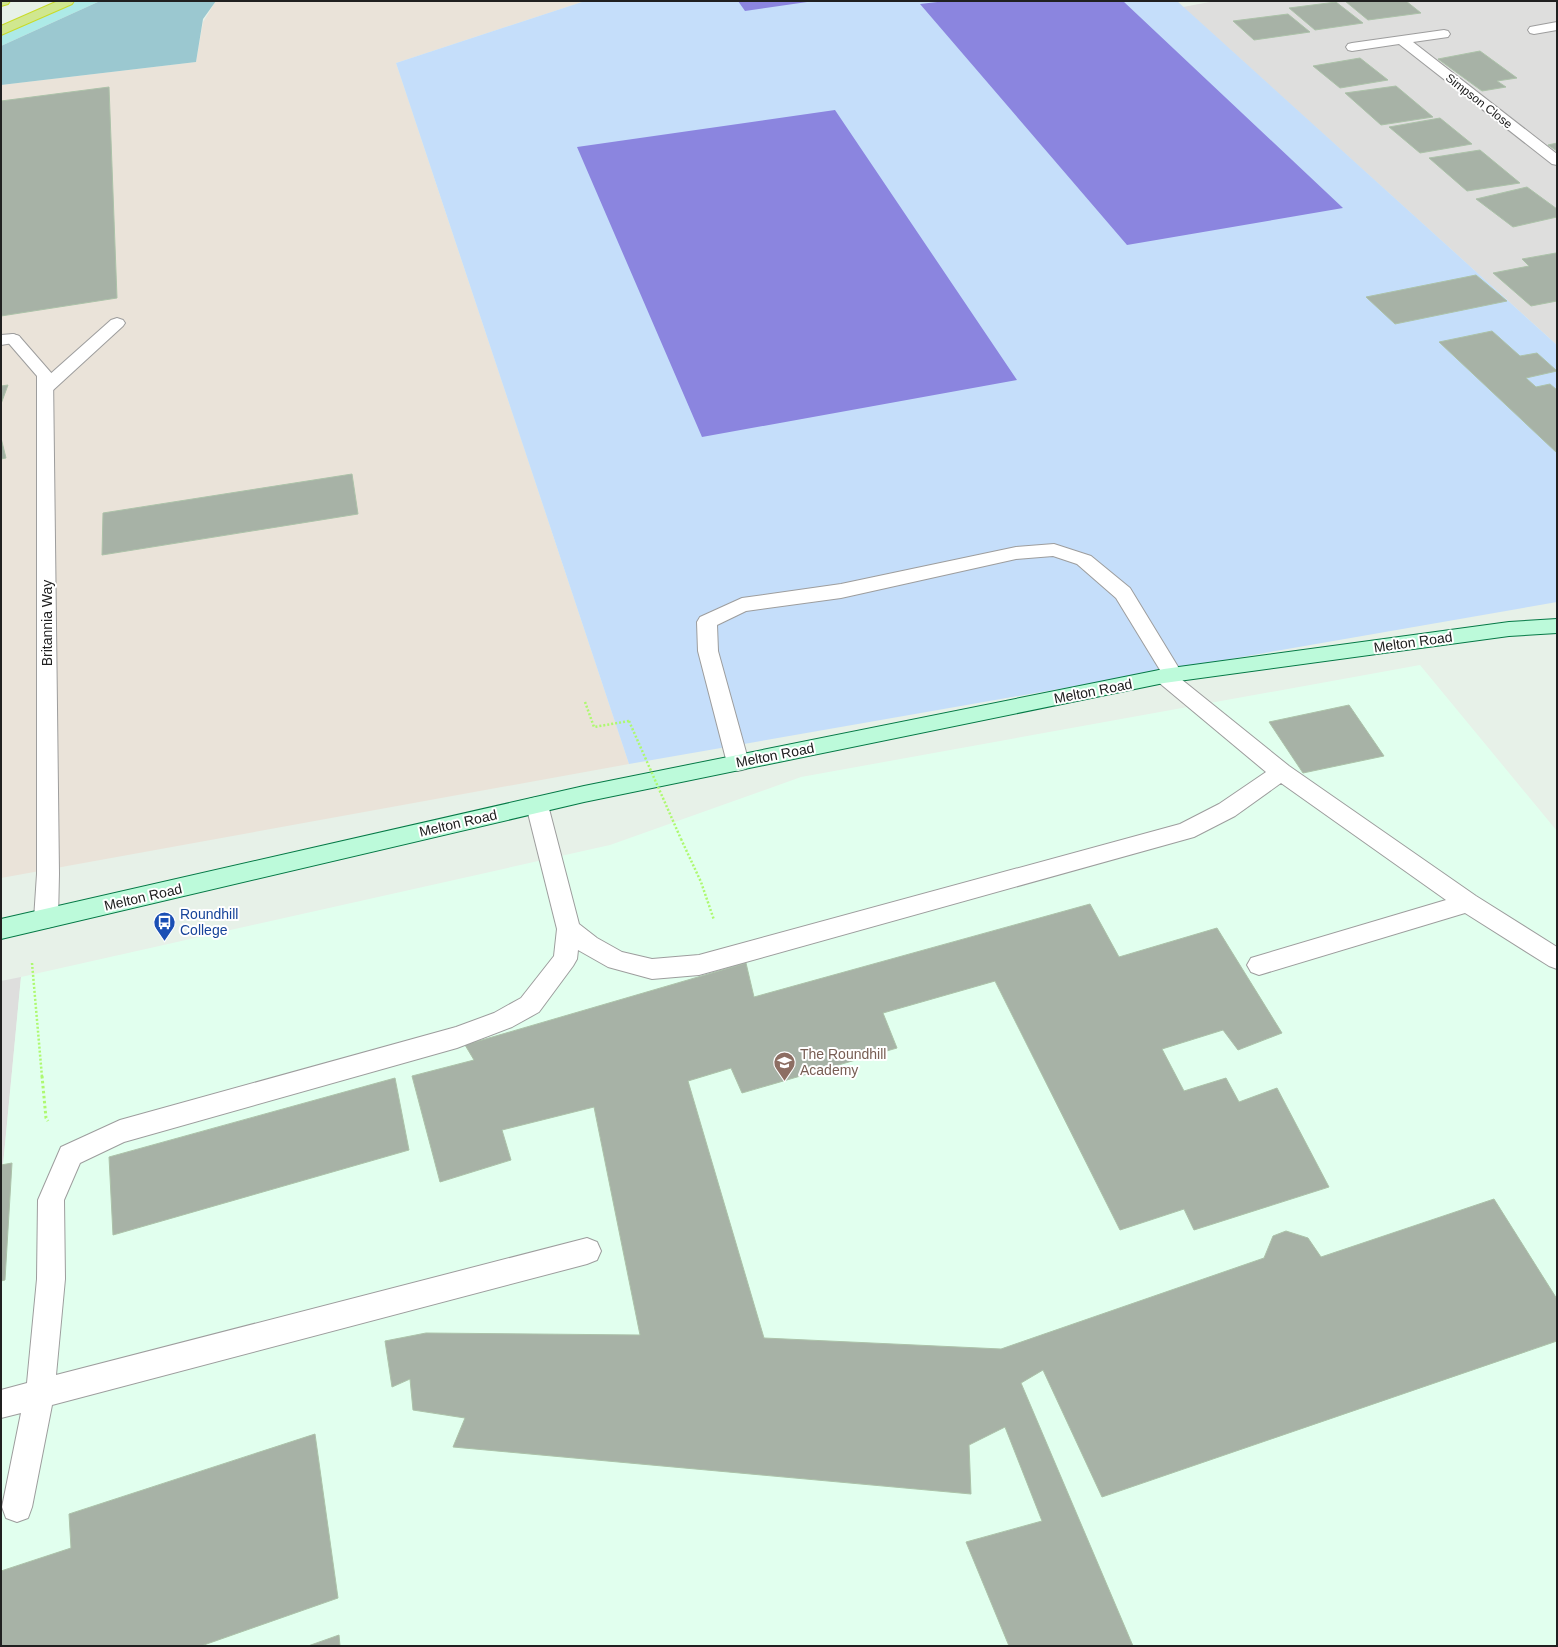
<svg xmlns="http://www.w3.org/2000/svg" width="1558" height="1647" font-family="Helvetica,sans-serif">
  <style>
    .residential { fill: #dededd }
    .industrial { fill: #eae3d9 }
    .education { fill: #e1ffee }
    .grass { fill: #adeae7 }
    .forest { fill: #9bc8d0 }
    .park { fill: #c5defa }
    .pitch { fill: #8b85df }
    .building { fill: #a7b2a6; stroke: #acc2a9 }
    .lines { fill: none; stroke-linecap: round; stroke-linejoin: round }
    .lane-casing { stroke: #9d9d9d; stroke-width: 2 }
    .street-casing { stroke: #9d9d9d; stroke-width: 2 }
    .secondary-casing { stroke: #057946; stroke-width: 2 }
    .highway-casing { stroke: #c8db27; stroke-width: 2 }
    .path-far1 { stroke: #adf96f; stroke-width: 2.5; stroke-dasharray: 2 2; stroke-linecap: butt }
    .path { stroke: #adf96f; stroke-width: 3; stroke-dasharray: 2.5 2.5; stroke-linecap: butt }
    .lane { fill: #fff; fill-rule: evenodd }
    .street { fill: #fff; fill-rule: evenodd }
    .secondary { fill: #bcfada; fill-rule: evenodd }
    .highway { fill: #d0e78f; fill-rule: evenodd }
    .path-bridge { stroke: #adf96f; stroke-width: 2.5; stroke-dasharray: 2 2; stroke-linecap: butt }
    .labels { text-anchor: middle; stroke-width: 4; stroke-linejoin: round; paint-order: stroke }
    .far-street-label { font-size: 12px; fill: #202020; stroke: #fff }
    .street-label { font-size: 14px; fill: #202020; stroke: #fff }
    .transit-label { font-size: 14px; fill: #164399; stroke: #fff; text-anchor: start }
    .education-label { font-size: 14px; fill: #785e54; stroke: #fff; text-anchor: start }
  </style>
  <rect width="100%" height="100%" fill="#e7f1e8"/>
  <path class="residential" d="M1215,1H1557V345L1183,7Z
    M21,977L1,1186V981Z"/>
  <path class="industrial" d="M216,1H585L396,63L629,764L1,878V85L196,62L203,22Z"/>
  <path class="education" d="M1420,665L1557,831V1646H1V1186L21,977L610,845L801,777Z"/>
  <path class="grass" d="M68,1H100L1,46V31Z"/>
  <path class="forest" d="M100,1H216L203,19L196,62L1,85V46Z"/>
  <path class="park" d="M585,1H1177L1557,345V602L629,764L396,63Z"/>
  <path class="pitch" d="M738,1H814L745,11Z
    M946,1H1123L1343,208L1127,245L920,4Z
    M835,110L1017,380L702,437L577,147Z"/>
  <path class="building" d="M1345,1H1406L1421,13L1368,20Z
    M1336,2L1363,23L1315,30L1289,8Z
    M1288,14L1310,32L1254,40L1233,21Z
    M1480,51L1517,78L1497,81L1506,87L1482,91L1438,59Z
    M1360,58L1388,80L1340,88L1313,66Z
    M1396,86L1433,117L1381,125L1345,93Z
    M109,87L117,298L1,316V101Z
    M1440,118L1472,144L1420,153L1389,127Z
    M1557,143V151L1548,145Z
    M1480,150L1520,183L1467,191L1429,158Z
    M1527,187L1557,209V217L1513,227L1476,199Z
    M1556,253L1557,254V301L1531,306L1493,273L1529,266L1522,259Z
    M1476,275L1507,301L1395,324L1366,297Z
    M1492,331L1520,356L1537,353L1557,371L1526,378L1536,387L1550,384L1557,390V453L1439,342Z
    M8,385L1,404V386Z
    M1,438L6,458L1,459Z
    M352,474L358,514L102,555L103,513Z
    M1349,705L1384,756L1303,773L1269,722Z
    M1090,904L1119,957L1217,928L1282,1033L1238,1050L1223,1030L1162,1049L1184,1091L1226,1078L1239,1102L1277,1088L1329,1187L1194,1230L1184,1209L1120,1230L995,981L883,1013L897,1048L742,1093L731,1068L688,1081L764,1338L1001,1349L1264,1258L1273,1236L1286,1231L1308,1238L1321,1257L1494,1199L1557,1299V1341L1102,1497L1043,1370L1021,1383L1133,1646H1009L966,1542L1042,1521L1005,1427L969,1445L971,1494L453,1447L465,1418L413,1410L410,1379L392,1387L385,1341L426,1333L640,1335L594,1107L502,1130L511,1160L440,1182L412,1076L474,1060L465,1045L746,963L754,997Z
    M395,1078L409,1150L113,1235L109,1157Z
    M12,1163L5,1280L1,1281V1165Z
    M315,1434L338,1598L201,1646H1V1571L71,1548L69,1514Z
    M339,1635L340,1646H308Z"/>
  <g class="lines">
    <defs>
      <path id="lane" d="M1557,22V30L1534,34L1530,33L1528,30L1530,27Z
        M117,318L123,320L125,323L123,326L51,392L45,393L39,392L37,388L39,384L111,320Z
        M13,334L19,336L21,339L19,342L1,345V335Z
        M1054,544L1091,556L1130,588L1183,675L1181,679L1289,766L1476,896L1557,947V969L1549,966L1465,913L1259,975L1251,972L1247,965L1251,958L1446,900L1281,783L1235,816L1194,837L699,975L652,979L608,967L578,950L577,959L573,966L539,1012L512,1027L457,1048L124,1142L80,1163L64,1200L65,1279L56,1375L587,1238L597,1242L601,1251L597,1260L587,1264L52,1405L32,1507L28,1518L17,1522L6,1518L2,1507L21,1413L1,1418V1390L27,1383L37,1279L38,1200L61,1147L120,1120L456,1027L494,1013L521,998L554,956L557,929L526,805L529,799L537,797L545,799L548,805L579,924L597,938L622,952L652,959L699,955L1180,824L1219,804L1266,772L1157,681L1154,676L1157,671L1160,670L1116,598L1077,564L1053,556L1016,559L841,598L746,611L717,625L718,651L749,763L746,769L738,771L730,769L727,763L698,651L697,622L700,617L742,598L841,584L1016,547Z"/>
      <path id="street" d="M1444,30L1448,31L1450,34L1448,37L1413,42L1557,154V165L1552,164L1399,44L1352,51L1348,50L1346,47L1348,44L1352,43Z
        M13,334L19,336L53,375L59,874L58,919L54,926L46,928L38,926L34,919L37,874V376L5,339L7,336Z"/>
      <path id="secondary" d="M1557,619V633L1509,636L1164,683L584,802L1,939V919L584,786L1164,669L1509,622Z"/>
      <path id="highway" d="M1,1H10L8,4L1,6Z
        M58,1H74L72,4L1,35V26Z"/>
    </defs>
    <use href="#lane" class="lane-casing"/>
    <use href="#street" class="street-casing"/>
    <use href="#secondary" class="secondary-casing"/>
    <use href="#highway" class="highway-casing"/>
    <path class="path-far1" d="M585,702L594,727L629,721
      M681,839L701,882L714,920
      M32,963L42,1077"/>
    <path class="path" d="M42,1076L46,1118L48,1121"/>
    <use href="#lane" class="lane"/>
    <use href="#street" class="street"/>
    <use href="#secondary" class="secondary"/>
    <use href="#highway" class="highway"/>
    <path class="path-bridge" d="M629,721L681,839"/>
  </g>
  <defs>
    <symbol id="bus-pin" viewBox="-11 -11 22 30"><path d="M0 17L-7.5 6A9.5 9.5 0 1 1 7.5 6Z" fill="#1a4fb4" stroke="#fff"/><path d="M-5-6H5V4H4V6H2V4H-2V6H-4V4H-5ZM-3.5-4V0h7V-4ZM-3.5 1.2v1.5H-2V1.2ZM2 1.2v1.5H3.5V1.2Z" fill="#fff"/></symbol>
    <symbol id="school-pin" viewBox="-11 -11 22 30"><path d="M0 17L-7.5 6A9.5 9.5 0 1 1 7.5 6Z" fill="#8d6e63" stroke="#fff"/><path d="M0-5L7-2L0 1L-7-2ZM-4 1L0 2.5L4 1V4Q0 6-4 4Z" fill="#fff"/></symbol>
  </defs>
  <g fill-rule="evenodd">
    <use href="#bus-pin" x="152" y="910" width="25" height="34"/>
    <use href="#school-pin" x="772" y="1050" width="25" height="34"/>
  </g>
  <g class="labels">
    <g class="far-street-label">
      <text transform="translate(1479 101) rotate(38)" y="4">Simpson Close</text>
    </g>
    <g class="street-label">
      <text transform="translate(47 623) rotate(-90)" y="5">Britannia Way</text>
      <text transform="translate(1413 642) rotate(-8)" y="5">Melton Road</text>
      <text transform="translate(1093 691) rotate(-11)" y="5">Melton Road</text>
      <text transform="translate(775 755) rotate(-11)" y="5">Melton Road</text>
      <text transform="translate(458 823) rotate(-13)" y="5">Melton Road</text>
      <text transform="translate(143 897) rotate(-13)" y="5">Melton Road</text>
    </g>
    <g class="transit-label">
      <text x="180" y="919">Roundhill<tspan x="180" dy="16">College</tspan></text>
    </g>
    <g class="education-label">
      <text x="800" y="1059">The Roundhill<tspan x="800" dy="16">Academy</tspan></text>
    </g>
  </g>
  <rect width="1558" height="1647" fill="none" stroke="#202020" stroke-width="4"/>
</svg>
